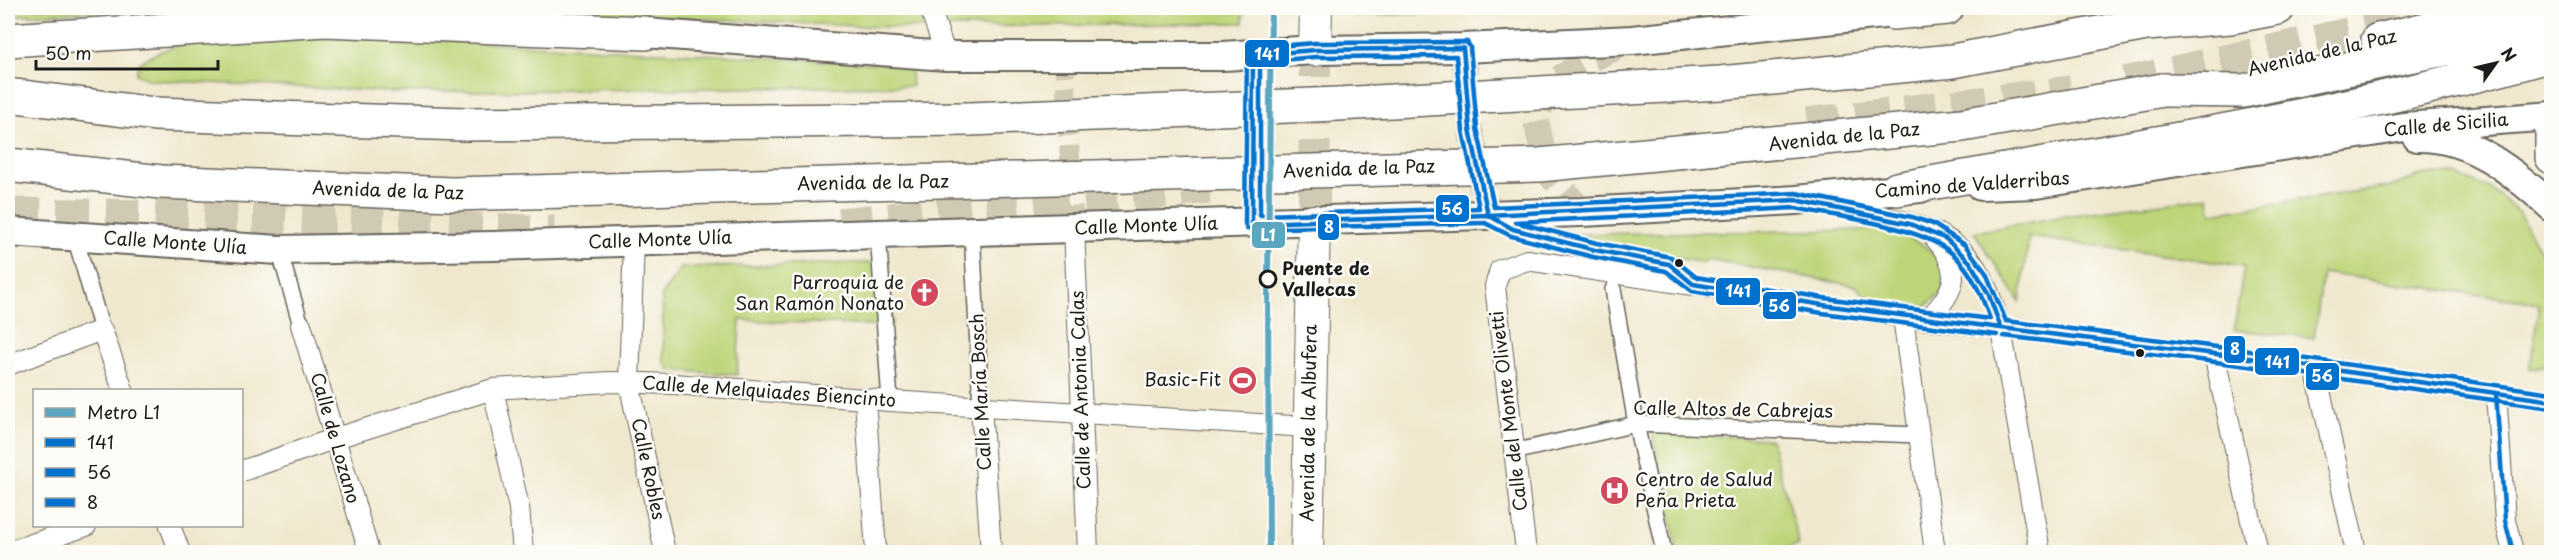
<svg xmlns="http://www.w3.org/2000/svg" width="2559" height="560" font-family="'Playpen Sans',sans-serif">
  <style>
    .green { fill: #bdd478; stroke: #6c784a; stroke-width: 1.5 }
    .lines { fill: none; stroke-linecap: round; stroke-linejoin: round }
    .minor-tunnel { stroke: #d0c9b3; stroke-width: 20; stroke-dasharray: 20 10; stroke-linecap: butt }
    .tertiary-tunnel { stroke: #d0c9b3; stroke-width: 26; stroke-dasharray: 26 13; stroke-linecap: butt }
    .primary-tunnel { stroke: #d0c9b3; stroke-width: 32; stroke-dasharray: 32 16; stroke-linecap: butt }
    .motorway-tunnel { stroke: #d0c9b3; stroke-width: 33; stroke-dasharray: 33 16; stroke-linecap: butt }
    .pedestrian-casing { stroke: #66635a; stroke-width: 18 }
    .minor-casing { stroke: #66635a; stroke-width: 22 }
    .secondary-casing { stroke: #66635a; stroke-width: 32 }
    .primary-casing { stroke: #66635a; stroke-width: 34 }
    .motorway-casing { stroke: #66635a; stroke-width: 36 }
    .pedestrian { stroke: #fff; stroke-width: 15 }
    .minor { stroke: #fff; stroke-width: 20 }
    .secondary { stroke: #fff; stroke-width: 28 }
    .primary { stroke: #fff; stroke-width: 32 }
    .motorway { stroke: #fff; stroke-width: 33 }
    .motorway-bridge-casing { stroke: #66635a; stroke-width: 36; stroke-linecap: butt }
    .motorway-bridge { stroke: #fff; stroke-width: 33 }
    .bus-1-casing { stroke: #fdfcf7; stroke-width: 9 }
    .bus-2-casing { stroke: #fdfcf7; stroke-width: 9 }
    .bus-3-casing { stroke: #fdfcf7; stroke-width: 9 }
    .bus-1 { stroke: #0072ce; stroke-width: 4.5 }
    .bus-2 { stroke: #0072ce; stroke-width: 4.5 }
    .bus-3 { stroke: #0072ce; stroke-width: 4.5 }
    .metro-1-casing { stroke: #fdfcf7; stroke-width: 10 }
    .metro-1 { stroke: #5ca7c0; stroke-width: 6 }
    .bus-dot { fill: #1c1c1c; stroke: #fdfcf7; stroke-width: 2 }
    .stop-dot { fill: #fdfcf7; stroke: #1c1c1c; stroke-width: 3 }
    .labels { text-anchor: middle; stroke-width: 5; stroke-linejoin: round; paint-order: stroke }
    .street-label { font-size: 18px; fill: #1c1c1c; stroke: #fdfcf7 }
    .stop-label { font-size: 18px; font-weight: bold; fill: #1c1c1c; stroke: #fdfcf7; text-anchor: start }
    .poi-label { font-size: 18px; fill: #1c1c1c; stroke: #fdfcf7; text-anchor: end }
    .line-badge { stroke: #fdfcf7; stroke-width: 2 }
    .badge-label { font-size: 16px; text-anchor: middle; font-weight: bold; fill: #fff }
  </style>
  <rect width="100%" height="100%" fill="#fdfcf7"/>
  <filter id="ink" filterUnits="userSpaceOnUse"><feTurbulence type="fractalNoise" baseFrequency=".0167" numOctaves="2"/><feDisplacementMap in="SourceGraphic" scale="12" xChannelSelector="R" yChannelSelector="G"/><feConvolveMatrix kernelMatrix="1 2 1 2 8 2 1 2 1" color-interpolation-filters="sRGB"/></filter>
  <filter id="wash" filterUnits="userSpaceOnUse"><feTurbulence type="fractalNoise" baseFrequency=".008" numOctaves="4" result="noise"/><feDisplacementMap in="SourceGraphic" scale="24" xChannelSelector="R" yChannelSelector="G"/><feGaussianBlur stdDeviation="1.35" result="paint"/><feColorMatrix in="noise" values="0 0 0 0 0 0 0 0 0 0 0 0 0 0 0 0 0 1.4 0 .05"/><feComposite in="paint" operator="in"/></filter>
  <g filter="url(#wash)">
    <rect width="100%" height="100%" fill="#f0e8ce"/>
    <path class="green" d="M8,8H166L8,16Z
      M453,8H1243V23L905,28Z
      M1354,8H1578L1354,16Z
      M274,36L397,38L910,65L912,86L395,92L150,80L136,74L139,63C178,36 228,39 274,36Z
      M2425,174L2456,175L2491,189L2518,212L2551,270V364L2530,369L2539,303L2323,273L2314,338L2234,330L2244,266L2029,237L2020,302L1974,232L2071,215L2208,197L2212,213L2393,186Z
      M1525,226L1577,234L1872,230L1900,234L1923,245L1940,260L1946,273L1943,291L1927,305L1911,309L1871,302L1856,286L1707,259L1703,263L1524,228Z
      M888,262L892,324L876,326L740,320L737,375L670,370L664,361L662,294L681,268Z
      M1652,432L1771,439L1799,545L1769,552H1678Z"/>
  </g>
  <g filter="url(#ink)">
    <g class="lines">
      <path class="minor-tunnel" d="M1064,56L1074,228"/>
      <path class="tertiary-tunnel" d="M1463,48L1470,129L1488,216
        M1582,212L1547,171L1536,120L1548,85L1591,59L1629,42"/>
      <path class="primary-tunnel" d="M1314,221L1315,50"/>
      <path class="motorway-tunnel" d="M2125,83L2408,21
        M1807,124L2071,92
        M8,214L152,216L554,232
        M840,224L1209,187"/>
      <defs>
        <path id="pedestrian" d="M972,231L981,407
          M878,233L890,401
          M75,237L102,330
          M279,250L301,325
          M1613,289L1636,424L1664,552
          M1513,452L1636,424L1918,435"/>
        <path id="minor" d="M930,8L946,56
          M1819,205C1862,214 1926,218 1959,248C1982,268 1992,300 2001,329L2040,552
          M1489,216L1513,229L1595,250L1669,264L1693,284
          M1074,228L1088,552
          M634,241L629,382L665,552
          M1903,317L1935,552
          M1928,319C1957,290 1963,270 1934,237
          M301,325L369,552
          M2214,354L2258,552
          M8,365L102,330L123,390
          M2315,368L2356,552
          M493,389L519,508L523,552
          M2496,393L2505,520L2513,552
          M865,399L876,552
          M981,407L991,552
          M242,471L336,438L493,389L610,382L674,384L890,401L1308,427
          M170,526L180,552
          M8,552L86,526
          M1526,552L1495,286L1500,270L1527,260L1903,317L2214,354L2552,401"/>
        <path id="secondary" d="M645,33L946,56H1223L1315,50L1463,48L1632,40L1893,13
          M2417,137C2472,136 2514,173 2552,207
          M1981,186L2036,184L2404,127L2552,116
          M8,232L279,250L493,246L1582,212L1796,200L1920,188"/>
        <path id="primary" d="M1315,50L1316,8
          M1307,552L1314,221"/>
        <path id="motorway" d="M1893,13L1947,8
          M2146,24L2230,17L2278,8
          M8,40L325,20L645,33
          M2378,40L2518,8
          M2163,90L2243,91L2408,56L2552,29
          M8,95L155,114L464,124L970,119
          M2552,133V157
          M8,165L161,182
          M1897,189C2116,150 2337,116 2552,55"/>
      </defs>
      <use href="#pedestrian" class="pedestrian-casing"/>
      <use href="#minor" class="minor-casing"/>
      <use href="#secondary" class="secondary-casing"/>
      <use href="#primary" class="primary-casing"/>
      <use href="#motorway" class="motorway-casing"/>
      <use href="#pedestrian" class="pedestrian"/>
      <use href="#minor" class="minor"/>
      <use href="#secondary" class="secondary"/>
      <use href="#primary" class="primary"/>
      <use href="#motorway" class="motorway"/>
      <defs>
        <path id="motorway-bridge" d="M970,119L1338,104L1720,83L1953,61L2146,24
          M161,182L452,194L1539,165L1962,125L2163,90"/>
      </defs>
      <use href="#motorway-bridge" class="motorway-bridge-casing"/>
      <use href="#motorway-bridge" class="motorway-bridge"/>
      <defs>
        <path id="bus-1" d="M1463,48L1470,129L1488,215L1252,223L1253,55L1315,50Z
          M1488,215L1513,229L1595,250L1669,264L1693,284L1823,305L2001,328
          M1488,215L1796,200L1910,224L1946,239L1970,262L1988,293L2001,328
          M2001,328L2257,359L2552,401
          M2496,393L2505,520L2513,552"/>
        <path id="bus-2" d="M1456,56L1463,131L1479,208L1260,215V62L1315,57Z
          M1494,207L1796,193L1912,217L1933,224L1965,245L1986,273L2006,321
          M1485,223L1511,236L1593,257L1666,271L1692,291L1822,313L1997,335
          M2004,336L2256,367L2551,408"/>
        <path id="bus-3" d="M1795,208C1838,217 1923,226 1954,255C1972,272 1982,296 1990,319L1824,298L1696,277L1671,257L1597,243L1515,222Z
          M1485,223L1247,229L1245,223L1247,51L1252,48L1315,43L1467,42L1470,47L1477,128L1494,207
          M2006,321L2258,352L2552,393"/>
      </defs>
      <use href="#bus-1" class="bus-1-casing"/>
      <use href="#bus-2" class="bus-2-casing"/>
      <use href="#bus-3" class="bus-3-casing"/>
      <use href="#bus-1" class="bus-1"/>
      <use href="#bus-2" class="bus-2"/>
      <use href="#bus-3" class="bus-3"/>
      <defs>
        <path id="metro-1" d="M1269,552L1268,279L1271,8"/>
      </defs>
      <use href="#metro-1" class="metro-1-casing"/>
      <use href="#metro-1" class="metro-1"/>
    </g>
  </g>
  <defs>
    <symbol id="church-disc" viewBox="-11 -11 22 22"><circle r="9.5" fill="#d1495b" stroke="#fdfcf7"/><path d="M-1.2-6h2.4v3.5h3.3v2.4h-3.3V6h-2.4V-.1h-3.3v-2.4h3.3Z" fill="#fff"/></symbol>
    <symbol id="stadium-disc" viewBox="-11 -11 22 22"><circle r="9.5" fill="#d1495b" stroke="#fdfcf7"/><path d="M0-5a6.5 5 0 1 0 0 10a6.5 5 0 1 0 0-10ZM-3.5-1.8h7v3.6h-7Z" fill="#fff"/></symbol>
    <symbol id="hospital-disc" viewBox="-11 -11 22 22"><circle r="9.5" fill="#d1495b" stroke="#fdfcf7"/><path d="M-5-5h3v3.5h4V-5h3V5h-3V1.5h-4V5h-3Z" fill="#fff"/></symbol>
  </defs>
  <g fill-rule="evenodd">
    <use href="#church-disc" x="908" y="276" width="33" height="33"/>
    <use href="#stadium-disc" x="1226" y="364" width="33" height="33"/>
    <use href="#hospital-disc" x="1598" y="474" width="33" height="33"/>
  </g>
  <g class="bus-dot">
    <circle cx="1679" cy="263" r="5"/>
    <circle cx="2140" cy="353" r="5"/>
  </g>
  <circle class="stop-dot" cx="1268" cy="279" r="8"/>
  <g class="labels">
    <g class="street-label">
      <text transform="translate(2322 53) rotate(-13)" y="6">Avenida de la Paz</text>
      <text transform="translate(2446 125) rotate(-5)" y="6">Calle de Sicilia</text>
      <text transform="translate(1844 137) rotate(-6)" y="6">Avenida de la Paz</text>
      <text transform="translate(1359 169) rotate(-2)" y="6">Avenida de la Paz</text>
      <text transform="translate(873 183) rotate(-1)" y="6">Avenida de la Paz</text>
      <text transform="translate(1972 185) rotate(-4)" y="6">Camino de Valderribas</text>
      <text transform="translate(388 191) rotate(2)" y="6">Avenida de la Paz</text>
      <text transform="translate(1146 226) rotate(-2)" y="6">Calle Monte Ulía</text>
      <text transform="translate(660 240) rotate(-2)" y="6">Calle Monte Ulía</text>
      <text transform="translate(175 243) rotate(4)" y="6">Calle Monte Ulía</text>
      <text transform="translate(1081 390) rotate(-92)" y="6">Calle de Antonia Calas</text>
      <text transform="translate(769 392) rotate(4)" y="6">Calle de Melquiades Biencinto</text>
      <text transform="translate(981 392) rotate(-93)" y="6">Calle María Bosch</text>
      <text transform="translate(1733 410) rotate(1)" y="6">Calle Altos de Cabrejas</text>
      <text transform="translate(1509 411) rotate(-97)" y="6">Calle del Monte Olivetti</text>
      <text transform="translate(1309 423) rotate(-89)" y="6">Avenida de la Albufera</text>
      <text transform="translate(335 438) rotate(74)" y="6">Calle de Lozano</text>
      <text transform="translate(648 469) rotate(78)" y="6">Calle Robles</text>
    </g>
    <g class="stop-label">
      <text x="1282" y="275">Puente de<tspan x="1282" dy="21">Vallecas</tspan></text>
    </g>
    <g class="poi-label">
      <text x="904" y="289">Parroquia de<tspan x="904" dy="21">San Ramón Nonato</tspan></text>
      <text x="1221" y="386">Basic-Fit</text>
      <text x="1635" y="486" text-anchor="start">Centro de Salud<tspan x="1635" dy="21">Peña Prieta</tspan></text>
    </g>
  </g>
  <g class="line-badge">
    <rect x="1244" y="39" width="46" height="29" rx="6" fill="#0072ce"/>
    <rect x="1435" y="194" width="35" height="29" rx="6" fill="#0072ce"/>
    <rect x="1317" y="213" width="23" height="28" rx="6" fill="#0072ce"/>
    <rect x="1251" y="221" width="35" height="28" rx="6" fill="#5ca7c0"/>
    <rect x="1715" y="277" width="46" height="29" rx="6" fill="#0072ce"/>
    <rect x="1762" y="291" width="35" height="29" rx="6" fill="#0072ce"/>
    <rect x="2223" y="335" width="23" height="29" rx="6" fill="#0072ce"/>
    <rect x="2254" y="347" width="46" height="29" rx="6" fill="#0072ce"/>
    <rect x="2305" y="362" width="35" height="29" rx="6" fill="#0072ce"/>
  </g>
  <g class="badge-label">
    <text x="1267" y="60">141</text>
    <text x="1452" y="215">56</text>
    <text x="1329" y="233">8</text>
    <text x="1268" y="241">L1</text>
    <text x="1738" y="297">141</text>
    <text x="1779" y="312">56</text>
    <text x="2235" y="355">8</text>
    <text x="2277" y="368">141</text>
    <text x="2322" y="382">56</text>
  </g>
  <rect width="2559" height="560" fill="none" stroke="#fdfcf7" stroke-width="30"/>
  <rect x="33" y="389" width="210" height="138" fill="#fdfcf7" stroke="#a3a29f" stroke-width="1.5"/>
  <rect x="45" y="408" width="30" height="9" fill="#5ca7c0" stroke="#a3a29f" stroke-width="1.5"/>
  <text x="87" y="419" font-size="18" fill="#1c1c1c">Metro L1</text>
  <rect x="45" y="438" width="30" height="9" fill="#0072ce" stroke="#a3a29f" stroke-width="1.5"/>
  <text x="87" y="449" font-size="18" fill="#1c1c1c">141</text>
  <rect x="45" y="468" width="30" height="9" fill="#0072ce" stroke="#a3a29f" stroke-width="1.5"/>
  <text x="87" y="479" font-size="18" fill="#1c1c1c">56</text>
  <rect x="45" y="498" width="30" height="9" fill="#0072ce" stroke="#a3a29f" stroke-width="1.5"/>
  <text x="87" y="509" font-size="18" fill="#1c1c1c">8</text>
  <g transform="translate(2496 63) rotate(56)" stroke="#fdfcf7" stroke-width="4.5" paint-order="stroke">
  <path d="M0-4.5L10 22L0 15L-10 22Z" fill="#1c1c1c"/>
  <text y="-9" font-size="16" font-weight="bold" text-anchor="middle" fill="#1c1c1c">N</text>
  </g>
  <path d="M36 60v9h182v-9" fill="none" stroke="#1c1c1c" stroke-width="3"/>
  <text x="45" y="60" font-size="18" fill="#1c1c1c" stroke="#fdfcf7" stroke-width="4.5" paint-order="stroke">50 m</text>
</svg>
